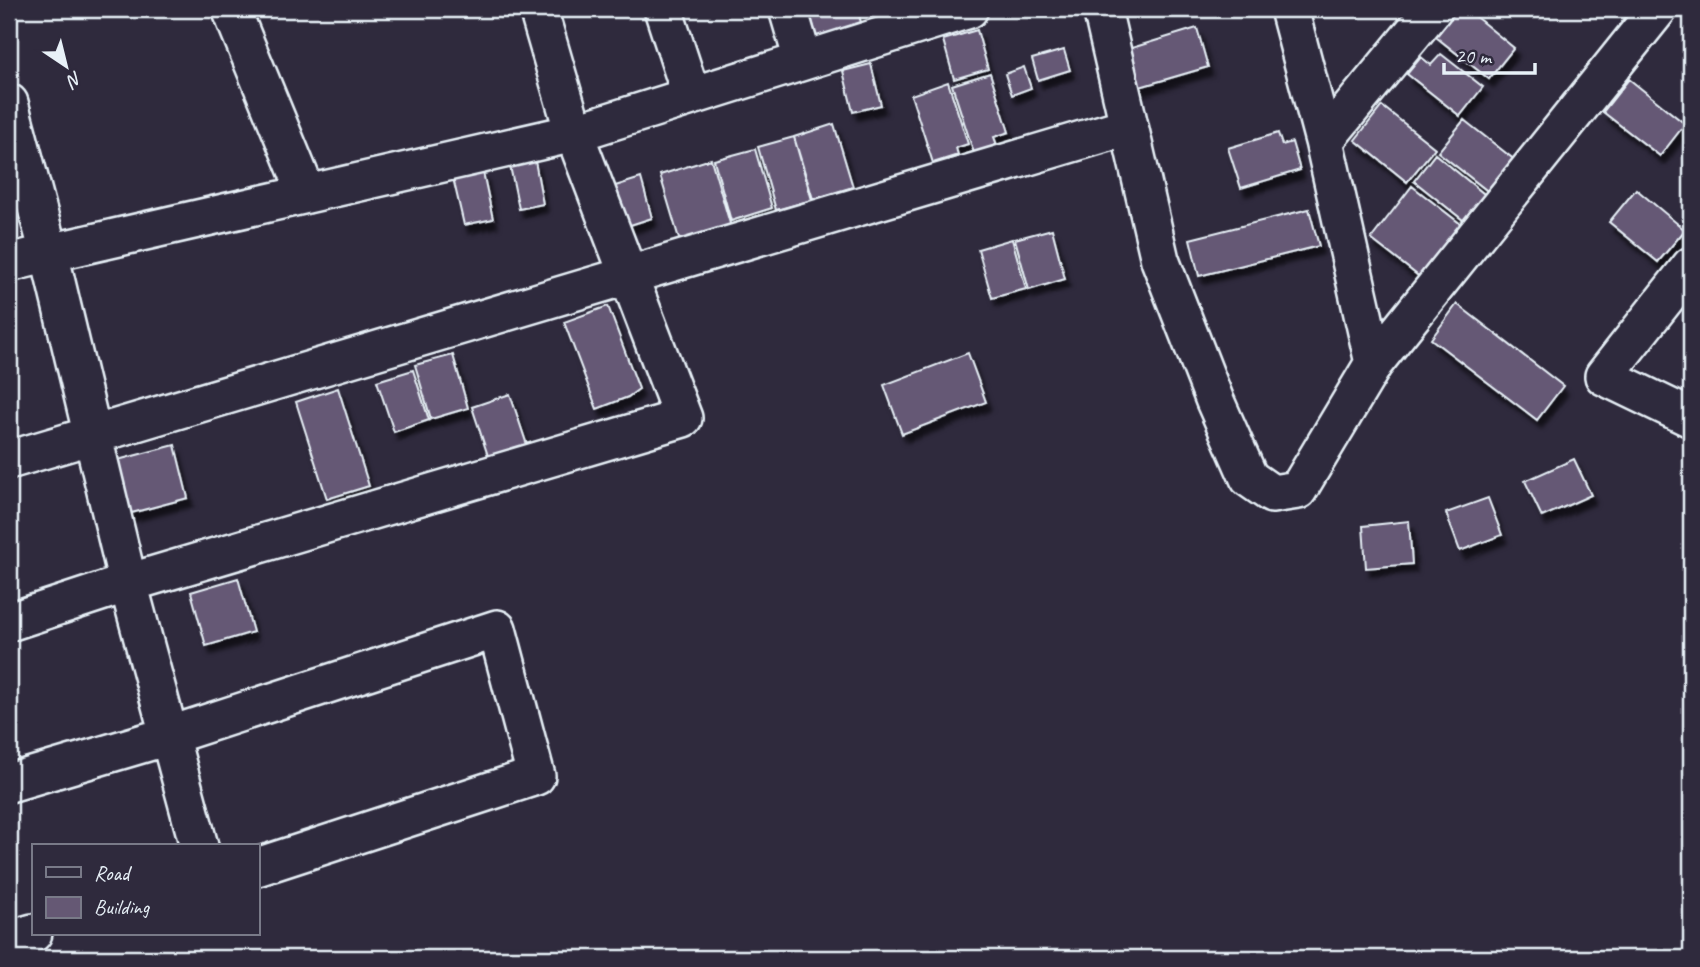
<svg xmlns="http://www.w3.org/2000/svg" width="1700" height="967" font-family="Caveat,sans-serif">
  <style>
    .building { fill: #655874; stroke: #e8f1f8; stroke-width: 2; filter: url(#shadow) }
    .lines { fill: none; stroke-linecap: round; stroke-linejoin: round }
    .minor-casing { stroke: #e8f1f8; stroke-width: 42 }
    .minor { stroke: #2f2a3d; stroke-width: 37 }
  </style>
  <defs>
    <filter id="shadow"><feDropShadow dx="4.5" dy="8" stdDeviation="2" flood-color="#0009"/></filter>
  </defs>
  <rect width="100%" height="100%" fill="#2f2a3d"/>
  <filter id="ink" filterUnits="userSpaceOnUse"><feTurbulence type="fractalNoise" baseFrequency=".0143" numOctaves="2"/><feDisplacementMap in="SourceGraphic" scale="14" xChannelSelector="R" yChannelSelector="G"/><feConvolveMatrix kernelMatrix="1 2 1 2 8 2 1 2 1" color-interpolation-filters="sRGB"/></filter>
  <g filter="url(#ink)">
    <path class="building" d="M813,9H857L863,29L818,42L809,10Z
      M1458,9H1466L1514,48L1489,79L1436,37Z
      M1197,28L1208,67L1133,89L1122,51Z
      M977,30L988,69L954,79L943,40Z
      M1064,50L1070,70L1038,80L1032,59Z
      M1441,54L1483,87L1460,116L1407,74L1421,57L1431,65Z
      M871,64L881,105L853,112L843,71Z
      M1024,67L1031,88L1012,95L1005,74Z
      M990,73L1009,132L994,137L997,145L974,153L952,85Z
      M1629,79L1685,124L1660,156L1603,112Z
      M948,82L968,144L956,148L958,155L933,163L911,95Z
      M1382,106L1435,148L1407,182L1355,140Z
      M1464,120L1516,161L1490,193L1438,152Z
      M834,124L853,187L813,199L794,137Z
      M1278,133L1282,145L1292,142L1300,170L1241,188L1228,148Z
      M794,137L812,200L776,210L758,147Z
      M755,149L772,208L731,221L714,160Z
      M1435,154L1489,198L1468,224L1414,181Z
      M711,159L731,227L680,242L660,175Z
      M535,161L543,204L519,209L510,166Z
      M483,172L493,219L464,225L453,178Z
      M641,178L652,218L621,228L609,188Z
      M1412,186L1462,225L1421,278L1371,239Z
      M1636,189L1685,230L1658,262L1609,222Z
      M1309,209L1319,246L1199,276L1190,239Z
      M1052,229L1065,279L1029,290L1015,239Z
      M1012,239L1026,289L992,298L978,249Z
      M1457,304L1563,386L1537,420L1431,339Z
      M608,306L639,389L628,397L597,409L564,322Z
      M968,353L986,402L902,434L884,385Z
      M453,355L468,408L431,419L415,365Z
      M413,370L429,420L394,432L377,381Z
      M338,388L369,486L327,499L296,402Z
      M510,394L527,445L489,459L472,407Z
      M175,445L188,498L124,515L110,462Z
      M1574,459L1591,495L1542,517L1525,481Z
      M1488,498L1502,535L1460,551L1446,513Z
      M1409,521L1412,564L1366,568L1363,526Z
      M238,578L253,632L206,646L191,592Z"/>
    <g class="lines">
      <defs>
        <path id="minor" d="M231,9L307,194
          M663,9L691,95
          M788,9L803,60
          M1102,9L1160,260L1215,401L1249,478L1272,494L1298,490L1374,363
          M1289,9L1324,141L1374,363L1658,9
          M9,103L49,253L9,263
          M1324,141L1433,9
          M1691,266L1604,376L1691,418
          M9,460L1129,126
          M9,622L128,583L683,418L574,133L538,9
          M9,783L168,736L497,629L536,776L257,867
          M199,846L128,583L49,253L574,133L969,9
          M9,940L33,933"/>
      </defs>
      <use href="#minor" class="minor-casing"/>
      <use href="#minor" class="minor"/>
    </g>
  </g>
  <rect width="1700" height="967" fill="none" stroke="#2f2a3d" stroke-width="35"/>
  <rect x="18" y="18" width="1665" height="932" fill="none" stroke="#e8f1f8" stroke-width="2.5" filter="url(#ink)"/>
  <rect x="32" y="844" width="228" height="91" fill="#2f2a3d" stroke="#797a88" stroke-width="2"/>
  <rect x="46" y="867" width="35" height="10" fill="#2f2a3d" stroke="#797a88" stroke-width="2"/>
  <text x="94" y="880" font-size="21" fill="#e8f1f8">Road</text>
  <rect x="46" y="897" width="35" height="21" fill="#655874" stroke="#797a88" stroke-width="2"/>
  <text x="94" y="914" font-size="21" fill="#e8f1f8">Building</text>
  <g transform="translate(66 66) rotate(145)" stroke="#2f2a3d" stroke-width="5" paint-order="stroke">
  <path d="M0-5L12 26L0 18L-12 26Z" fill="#e8f1f8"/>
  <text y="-10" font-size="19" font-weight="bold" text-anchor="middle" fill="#e8f1f8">N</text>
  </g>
  <path d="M1444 63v10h91v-10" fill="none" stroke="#e8f1f8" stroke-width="3.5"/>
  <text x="1455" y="63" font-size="21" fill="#e8f1f8" stroke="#2f2a3d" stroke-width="5" paint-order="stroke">20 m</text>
</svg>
